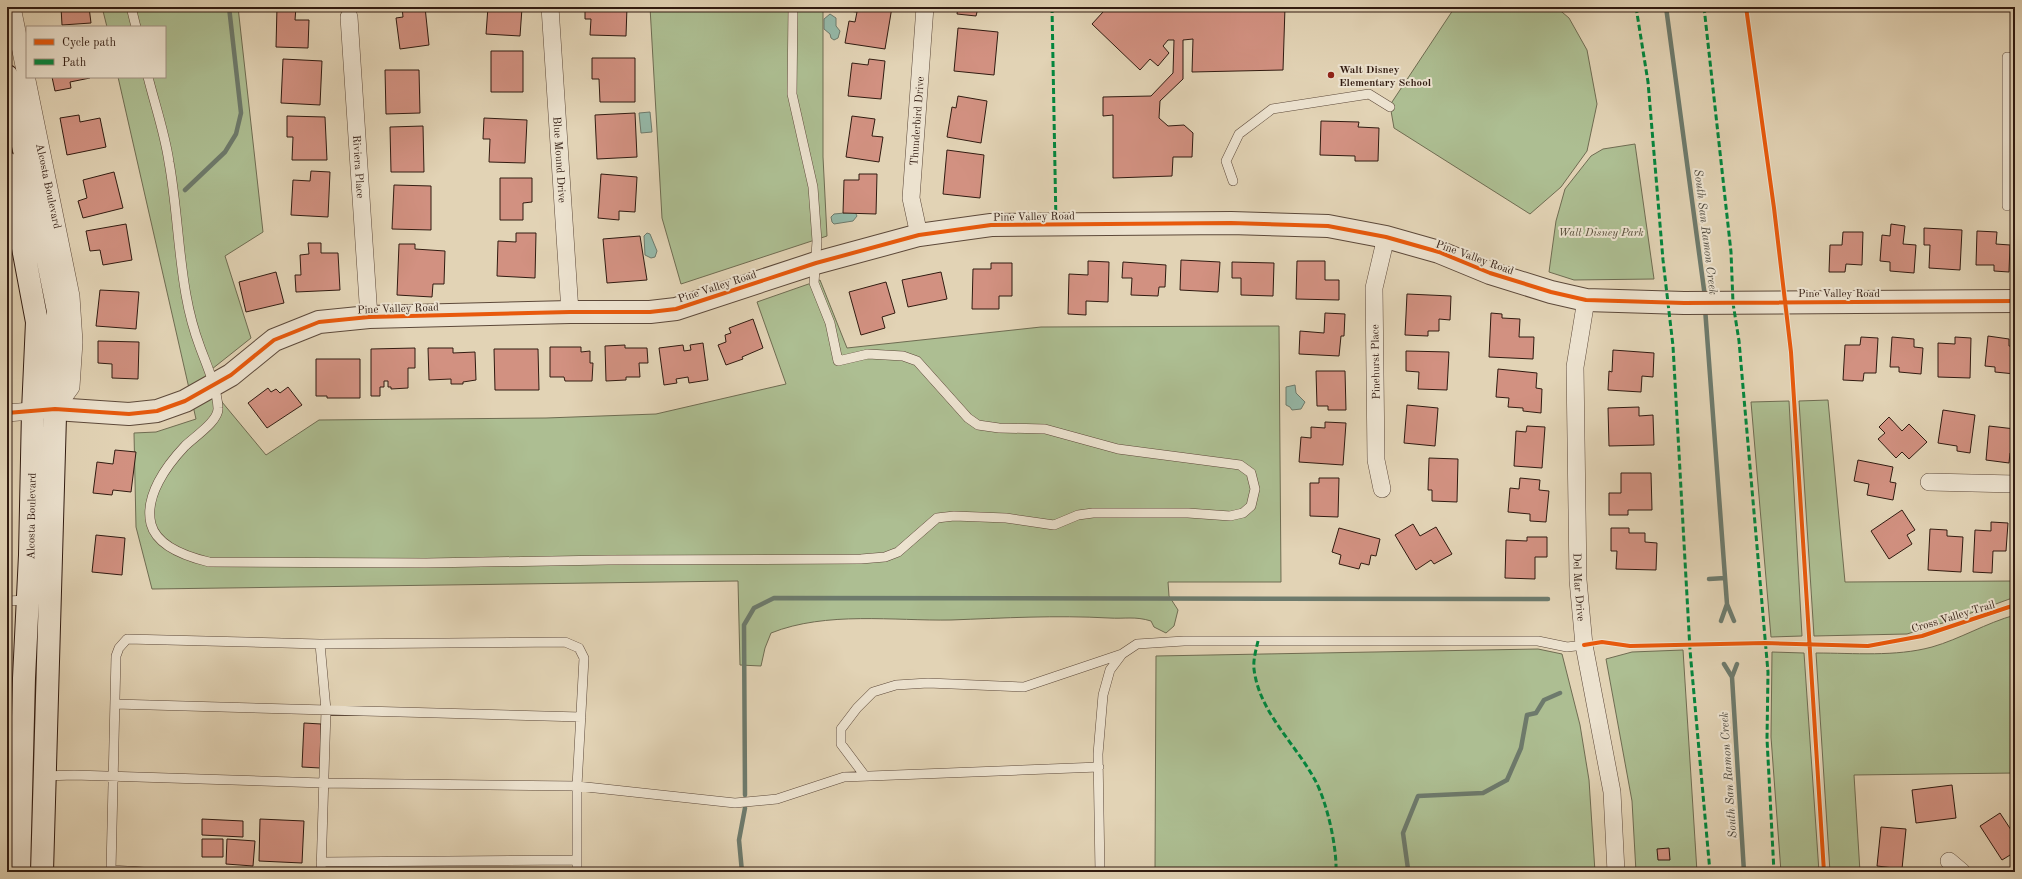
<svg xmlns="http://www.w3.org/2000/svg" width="2022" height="879" font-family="'Old Standard TT',serif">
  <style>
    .green { fill: #adbe92; stroke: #6f6c52 }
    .water { fill: #95b9a9; stroke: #6d7a6c }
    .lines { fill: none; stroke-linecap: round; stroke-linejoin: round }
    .stream { stroke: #6d7a6c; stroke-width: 4.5 }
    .building { fill: #d29181; stroke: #311b11 }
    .service-casing { stroke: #5d493a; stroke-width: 10 }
    .minor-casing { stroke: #5d493a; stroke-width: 18 }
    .tertiary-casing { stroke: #5d493a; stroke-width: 24 }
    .secondary-casing { stroke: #311b11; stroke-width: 24 }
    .service { stroke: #ece2cf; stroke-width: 9 }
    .minor { stroke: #ece2cf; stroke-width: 17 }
    .tertiary { stroke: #ece2cf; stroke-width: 22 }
    .secondary { stroke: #ece2cf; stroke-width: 22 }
    .quiet { stroke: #00873e; stroke-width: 3; stroke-dasharray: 6 3; stroke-linecap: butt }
    .cycleway-casing { stroke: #ece2cf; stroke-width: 6 }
    .cycleway { stroke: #e8590c; stroke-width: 4 }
    .poi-dot { fill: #8f2418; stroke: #ece2cf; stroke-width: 1.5 }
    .labels { text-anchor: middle; stroke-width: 4; stroke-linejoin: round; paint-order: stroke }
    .poi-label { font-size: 11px; font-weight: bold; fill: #311b11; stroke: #ece2cf; text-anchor: start }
    .street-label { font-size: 11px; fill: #311b11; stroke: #ece2cf }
    .park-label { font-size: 11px; font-style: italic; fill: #564c38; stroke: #ece2cf }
    .water-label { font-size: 12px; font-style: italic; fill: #4f4a3f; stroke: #ece2cf }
  </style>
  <rect width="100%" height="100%" fill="#e2d3b5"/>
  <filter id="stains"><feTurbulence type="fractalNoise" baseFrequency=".005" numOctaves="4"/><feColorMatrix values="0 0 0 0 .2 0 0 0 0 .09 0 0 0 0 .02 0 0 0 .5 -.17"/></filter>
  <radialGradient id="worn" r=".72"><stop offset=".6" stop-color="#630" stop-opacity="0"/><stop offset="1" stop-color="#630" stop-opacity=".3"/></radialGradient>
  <path class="green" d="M102,7H238L263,232L225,256L251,338L212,369L222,402L266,455L319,420L546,418L656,414L786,384L757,302L820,280L847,348L1041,327L1279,326L1281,582H1168L1169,596L1178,610L1174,626L1166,633L1154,627L1151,621C1135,616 1125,619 1109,618C1056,615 1004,618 951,620C894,621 826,611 771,633L765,648L761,666L740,665L738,581L152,589L136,527L134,433L156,432L196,419L118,77H165V27H107Z
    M650,7H823V157L827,236L681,284L662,218Z
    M1455,7H1556L1569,18L1587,50L1597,104L1587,151L1561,187L1530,214L1394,128L1390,105Z
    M1635,144L1654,279L1574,280L1549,272L1556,221L1565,189L1591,156L1603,149Z
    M1828,400L1845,582L2015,581V597L1949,621L1907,634L1814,636L1799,401Z
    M1789,401L1802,636L1771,637L1751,402Z
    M2015,615V773L1854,775L1860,872H1830L1816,653C1854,653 1895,657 1932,647C1960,639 1986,623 2015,615Z
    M1538,649L1562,654L1580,725L1589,780L1595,872H1155L1156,656Z
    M1683,650L1697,872H1636L1632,801L1606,659L1632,652Z
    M1772,652L1804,653L1819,872H1781L1771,737Z"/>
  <path class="water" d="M830,14L836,18V26L840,31L838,38L834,40L831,38L830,34L824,29V19Z
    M650,112L652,132L641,133L639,113Z
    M855,212L857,216L853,221L834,224L832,222L831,217L834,214Z
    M647,233L650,234L657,251L655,257L651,258L645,255L644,236Z
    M1295,385L1296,393L1305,402L1301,409L1292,410L1290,407L1286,405V387Z"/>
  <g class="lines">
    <path class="stream" d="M1666,7L1705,297
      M185,190L225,152L236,134L241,113L229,7
      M1705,308L1727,604L1721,621
      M1709,579L1725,578
      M1727,604L1734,621
      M1724,664L1732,677L1744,872
      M1732,677L1737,664
      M745,795L744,625L754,608L774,598L1548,599
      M742,872L739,840L745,808
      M1407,872L1408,869L1403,833L1418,796L1483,793L1507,780L1521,748L1527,715L1536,713L1544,700L1560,693"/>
  </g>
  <path class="building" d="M61,7H89L91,23L62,25Z
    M277,7H296L295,20H309L308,48L276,47Z
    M402,7H425L429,45L400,49L396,18L403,17Z
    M488,7L522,8L520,36L486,34Z
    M585,7H627L626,36L590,35L591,19H585Z
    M849,7H892L885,49L845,43L849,21L855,22L857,12L849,11Z
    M958,7H998L997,11L978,8L976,16L957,14Z
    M1097,7H1285L1283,70L1192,72L1193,39L1183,40V79L1160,101L1159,118L1168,126L1184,125L1193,133L1192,157H1173L1172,176L1113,178V115L1103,116V97L1151,96L1173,73L1174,40H1168L1163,46L1169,53L1158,66L1150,59L1140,70L1092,24L1103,12Z
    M958,28L998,32L994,75L954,71Z
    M491,51H523V92H491Z
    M592,58H635V102H600L599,79H592Z
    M283,59L322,61L320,105L281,103Z
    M869,59L885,61L881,99L848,96L852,63L868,65Z
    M385,70H419L420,113L386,114Z
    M52,77H90V78L70,82L71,88L55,91Z
    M958,96L987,101L981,143L947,137L952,107L956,108Z
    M635,113L637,157L597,159L595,115Z
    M79,115L80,122L100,118L106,147L67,155L60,118Z
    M287,116L325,117L327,160H292L293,137H287Z
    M852,116L875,119L872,136L883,137L879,162L846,157Z
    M484,118L527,120L525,163L489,162L490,139H483Z
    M1321,121L1359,122L1358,127L1379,128L1378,161H1355V156L1320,155Z
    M423,126L424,172H391L390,127Z
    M947,150L984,155L980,198L943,194Z
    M311,171L330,172L328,217L291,215L293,180L310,181Z
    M114,172L123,208L83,218L78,201L87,198L83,180Z
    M601,174L637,177L635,212L619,211V220L598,218Z
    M859,174H877L876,214L843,213L844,180H859Z
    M500,178H532V202L523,203V220H500Z
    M394,185L431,186V230L392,229Z
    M126,224L132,260L103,265L100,250L90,251L86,231Z
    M1891,224L1905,226L1903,244L1916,245L1914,273L1890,271V262L1880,261L1882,235L1890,236Z
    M1924,228L1962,230L1960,270L1929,268L1930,245H1924Z
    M1977,231L1997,232L1996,244L2010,245L2009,272L1994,271V265H1976Z
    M1843,232H1863L1862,265L1846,264L1845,272H1829L1830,245H1842Z
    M516,233H536L535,278L497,276L498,241L516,242Z
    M640,236L647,280L607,283L603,239Z
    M308,243H321V253H338L340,290L296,292L295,275H301L300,255L309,254Z
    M399,244H415V249L445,251L444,284H433L432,297L397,295Z
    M1181,260L1220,262L1218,292L1180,290Z
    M1088,261L1109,262L1108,302L1086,301V315L1068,314L1069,274L1088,275Z
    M1297,261H1325V280H1339V300L1296,299Z
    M1123,262L1166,265L1165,287H1159L1158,296L1131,295L1132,278H1122Z
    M1232,262L1274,263L1273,296L1241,295V278H1232Z
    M991,263H1012V296H999V309H972L973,269H991Z
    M276,272L284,303L246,312L239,282Z
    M941,272L947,299L908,307L902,280Z
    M886,282L895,313L882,317L885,328L861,335L849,292Z
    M100,290L139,292L136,329L96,326Z
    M1407,294L1451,296L1450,320L1439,319V331H1428V336L1405,335Z
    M1325,313L1345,314L1344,336H1341L1339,356L1299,354L1300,331L1324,333Z
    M1491,313L1502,314V318L1520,319L1519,337H1534L1533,359L1489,357Z
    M753,319L763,348L742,357L743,359L726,365L718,345L726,342L725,335L731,333L729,328Z
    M1988,336L2009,339V346L2015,347V374L1995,372V367L1985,366Z
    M1861,337L1878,338L1876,373H1864L1863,381L1843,380L1845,345H1860Z
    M1892,337L1914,339V347L1923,348L1921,374L1899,372V367H1890Z
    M1955,337L1971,338L1970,378L1938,377V343L1955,344Z
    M98,341L139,342L138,379L112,378V364L98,363Z
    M703,343L708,380L689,383L688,377L676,379L677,383L664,385L659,348L683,345L684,351L691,350L690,345Z
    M625,345V348H647L648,363H639L640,377H626V380L606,381L605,346Z
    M550,347H581V352L590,351V363H593L592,381H565L564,377H550Z
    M415,348V368H408V388L391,389V387H388V381H384V387H380V396H371V349Z
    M428,348H453V353L475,352L476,380L463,382V384H451V379L429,380Z
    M494,349H538L539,390H495Z
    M1613,350L1654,353L1653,377L1642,376L1641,392L1608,390L1609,371L1612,372Z
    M1406,351L1449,352L1447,390L1418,389L1419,372L1406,371Z
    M316,359H360V398H327V396H316Z
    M1498,369L1537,373L1536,388L1542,389L1541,413L1523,411V408L1508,407L1509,398L1496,397Z
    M1316,371H1345L1346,410H1328V406H1317Z
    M288,387L302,405L267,428L248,403L268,388L271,392L276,389L280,393Z
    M1407,405L1438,408L1435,446L1404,443Z
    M1639,407V416L1653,415L1654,445L1609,446L1608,408Z
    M1943,410L1975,415L1970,453L1957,451V446L1938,443Z
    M1889,417L1902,431L1909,424L1927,442L1909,459L1902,452L1896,458L1878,439L1885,433L1879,427Z
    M1325,422L1346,423L1343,465L1299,462L1301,437L1311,438V427L1325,428Z
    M1527,426L1545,427L1542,468L1514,466L1516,431L1526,432Z
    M1989,426L2015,429V453H2010L2009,463L1986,460Z
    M115,450L136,452L131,492L113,490L112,495L93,493L97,462L113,464Z
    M1429,458L1458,459L1457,502L1432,501V490H1428Z
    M1858,460L1893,467L1890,482L1896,483L1893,500L1867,495L1869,484L1854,481Z
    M1621,473H1651L1652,510H1628V515H1609V493H1621Z
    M1319,478H1339L1338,517L1310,516V483H1319Z
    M1520,478L1540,480L1539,490L1549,491L1546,522L1530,521V514L1508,512L1510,488L1519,489Z
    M1902,510L1915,530L1907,535L1912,544L1889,559L1871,531Z
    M1991,522L2008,523L2006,551H1993L1992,573L1973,572L1975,530L1991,531Z
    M1413,524L1420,536L1436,527L1452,554L1434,564L1431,560L1416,570L1395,535Z
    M1339,528L1380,539L1376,556L1371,555L1369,565L1361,563L1359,569L1339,564L1341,555L1332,552Z
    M1611,528H1629V533H1645V542L1657,543L1656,570L1616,569L1617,551H1611Z
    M1930,529L1947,530V536L1963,537L1961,572L1928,570Z
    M96,535L125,538L122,575L92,572Z
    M1527,537H1547V557H1535V579L1505,578L1506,540L1527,541Z
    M304,723L321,724L320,768L302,767Z
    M1952,785L1956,818L1916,823L1912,790Z
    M2000,813L2015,836V852L2002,860L1980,826Z
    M202,819L243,821V837L202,835Z
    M260,819L304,821L302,863L259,861Z
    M1881,827L1906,829L1902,869L1877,866Z
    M202,839H223V857H202Z
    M227,839L255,841L253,866L226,864Z
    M1669,848L1670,860H1658L1657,849Z"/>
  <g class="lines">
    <defs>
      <path id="service" d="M131,7L136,27
        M148,77C155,105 165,134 169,162C177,206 178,251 186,295C189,312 194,331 200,347C207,366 217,388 218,408C219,421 194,437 185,446C167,465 144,496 151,524C157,547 188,557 209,562L426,563L608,560L861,559L885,557L898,552L937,518L954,516L1006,518L1054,525L1078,515L1093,513H1188L1230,516L1243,513L1251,506L1255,489L1251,473L1240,465L1118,449L1045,429L999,428L978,425L968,418L917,361L903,356L868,354L838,361L830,323L814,283L817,241L813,187L792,94L793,7
        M1233,181L1226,161L1239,134L1272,109L1369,94L1390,107
        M2007,206V57L2015,58
        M7,601L27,600
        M320,644L326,710L321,872
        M115,704L581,717
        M44,776L74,775L323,783L577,786L735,803L777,799L844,777L1099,767
        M865,776L841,744V729L857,708L873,692L896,685L928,683L1024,687L1122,654
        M321,862L577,860
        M144,872L111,870L116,656L119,648L127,639L320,644L565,642L579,648L584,658L577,786V872
        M1100,872L1098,754L1103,695L1110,670L1122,654L1137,644L1184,641H1538L1567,647L1584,645"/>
      <g id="minor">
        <path id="s1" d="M550,7L570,312"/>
        <path id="s2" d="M349,17L369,317"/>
        <path id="s3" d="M919,235L911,198L925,7"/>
        <path id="s4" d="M1586,300L1575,367L1578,580L1584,645L1612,792L1616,872"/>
        <path d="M7,413L55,409L71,387L74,342L71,296L12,7"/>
        <path d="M1929,482L2015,484"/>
        <path d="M1382,489L1376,460L1374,288L1386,237"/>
        <path d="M1949,861L1962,872"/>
      </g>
      <path id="tertiary" d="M55,409L129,414L157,411L185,401L231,375L274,340L319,322L369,317L570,312H650L676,309L816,263L919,235L991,225L1231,223L1328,226L1386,237L1439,252L1490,273L1551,292L1586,300L1684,303L2015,301"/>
      <path id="secondary" d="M7,76L36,202L58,311L42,872
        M7,163L37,322L33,411L30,555L24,678L19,872"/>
    </defs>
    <use href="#service" class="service-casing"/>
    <use href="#minor" class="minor-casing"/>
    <use href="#tertiary" class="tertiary-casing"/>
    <use href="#secondary" class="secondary-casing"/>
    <use href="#service" class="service"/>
    <use href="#minor" class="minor"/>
    <use href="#tertiary" class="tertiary"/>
    <use href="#secondary" class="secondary"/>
    <path class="quiet" d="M1052,7L1056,224
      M1636,7L1648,82L1663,260L1673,346L1690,650L1710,872
      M1704,7L1731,252L1733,303L1739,341L1768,672L1767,739L1774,872
      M1258,641C1256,650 1253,660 1254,669C1259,712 1295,743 1315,780C1327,802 1337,847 1336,872"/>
    <defs>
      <path id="cycleway" d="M1746,7L1774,208L1791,352L1824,872
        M7,413L55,409L129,414L157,411L185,401L231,375L274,340L319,322L369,317L570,312H650L676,309L816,263L919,235L991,225L1231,223L1328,226L1386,237L1439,252L1490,273L1551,292L1586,300L1684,303L2015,301
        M1584,645L1602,642L1630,646L1765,643L1868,646L1922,636L2015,605"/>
    </defs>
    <use href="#cycleway" class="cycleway-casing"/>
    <use href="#cycleway" class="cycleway"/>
  </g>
  <circle class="poi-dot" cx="1331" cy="75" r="4"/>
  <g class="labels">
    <g class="poi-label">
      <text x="1339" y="73">Walt Disney<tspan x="1339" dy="13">Elementary School</tspan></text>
    </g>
    <g class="street-label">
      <text dy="4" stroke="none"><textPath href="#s3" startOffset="115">Thunderbird Drive</textPath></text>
      <text dy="4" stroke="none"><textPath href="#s1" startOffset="153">Blue Mound Drive</textPath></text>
      <text dy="4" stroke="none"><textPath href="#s2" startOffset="150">Riviera Place</textPath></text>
      <text transform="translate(49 186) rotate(78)" y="4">Alcosta Boulevard</text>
      <text transform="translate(1034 216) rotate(-1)" y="4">Pine Valley Road</text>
      <text transform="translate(1475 257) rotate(20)" y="4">Pine Valley Road</text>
      <text transform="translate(717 286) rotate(-18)" y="4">Pine Valley Road</text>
      <text x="1839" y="297">Pine Valley Road</text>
      <text transform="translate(398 308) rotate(-2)" y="4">Pine Valley Road</text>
      <text transform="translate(1375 362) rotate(-91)" y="4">Pinehurst Place</text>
      <text transform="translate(31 516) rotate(-89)" y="4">Alcosta Boulevard</text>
      <text dy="4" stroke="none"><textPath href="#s4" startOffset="288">Del Mar Drive</textPath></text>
      <text transform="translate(1953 616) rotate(-17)" y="4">Cross Valley Trail</text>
    </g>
    <g class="park-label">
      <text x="1601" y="236">Walt Disney Park</text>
    </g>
    <g class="water-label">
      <text transform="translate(1706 232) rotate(83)" y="4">South San Ramon Creek</text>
      <text transform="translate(1728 775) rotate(-94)" y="4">South San Ramon Creek</text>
    </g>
  </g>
  <rect width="2022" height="879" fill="none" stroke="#e2d3b5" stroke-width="24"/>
  <rect x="8" y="8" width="2006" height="863" fill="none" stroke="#311b11" stroke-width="2"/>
  <rect x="12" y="12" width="1998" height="855" fill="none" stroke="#311b11"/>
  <rect x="26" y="26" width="140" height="52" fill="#ece2cf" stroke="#a19283"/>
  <rect x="34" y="39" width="20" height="6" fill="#e8590c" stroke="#a19283"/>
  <text x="62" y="46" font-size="12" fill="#311b11">Cycle path</text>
  <rect x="34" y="59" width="20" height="6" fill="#00873e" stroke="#a19283"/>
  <text x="62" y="66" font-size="12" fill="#311b11">Path</text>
  <rect width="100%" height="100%" filter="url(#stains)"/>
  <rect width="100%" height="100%" fill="url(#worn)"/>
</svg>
